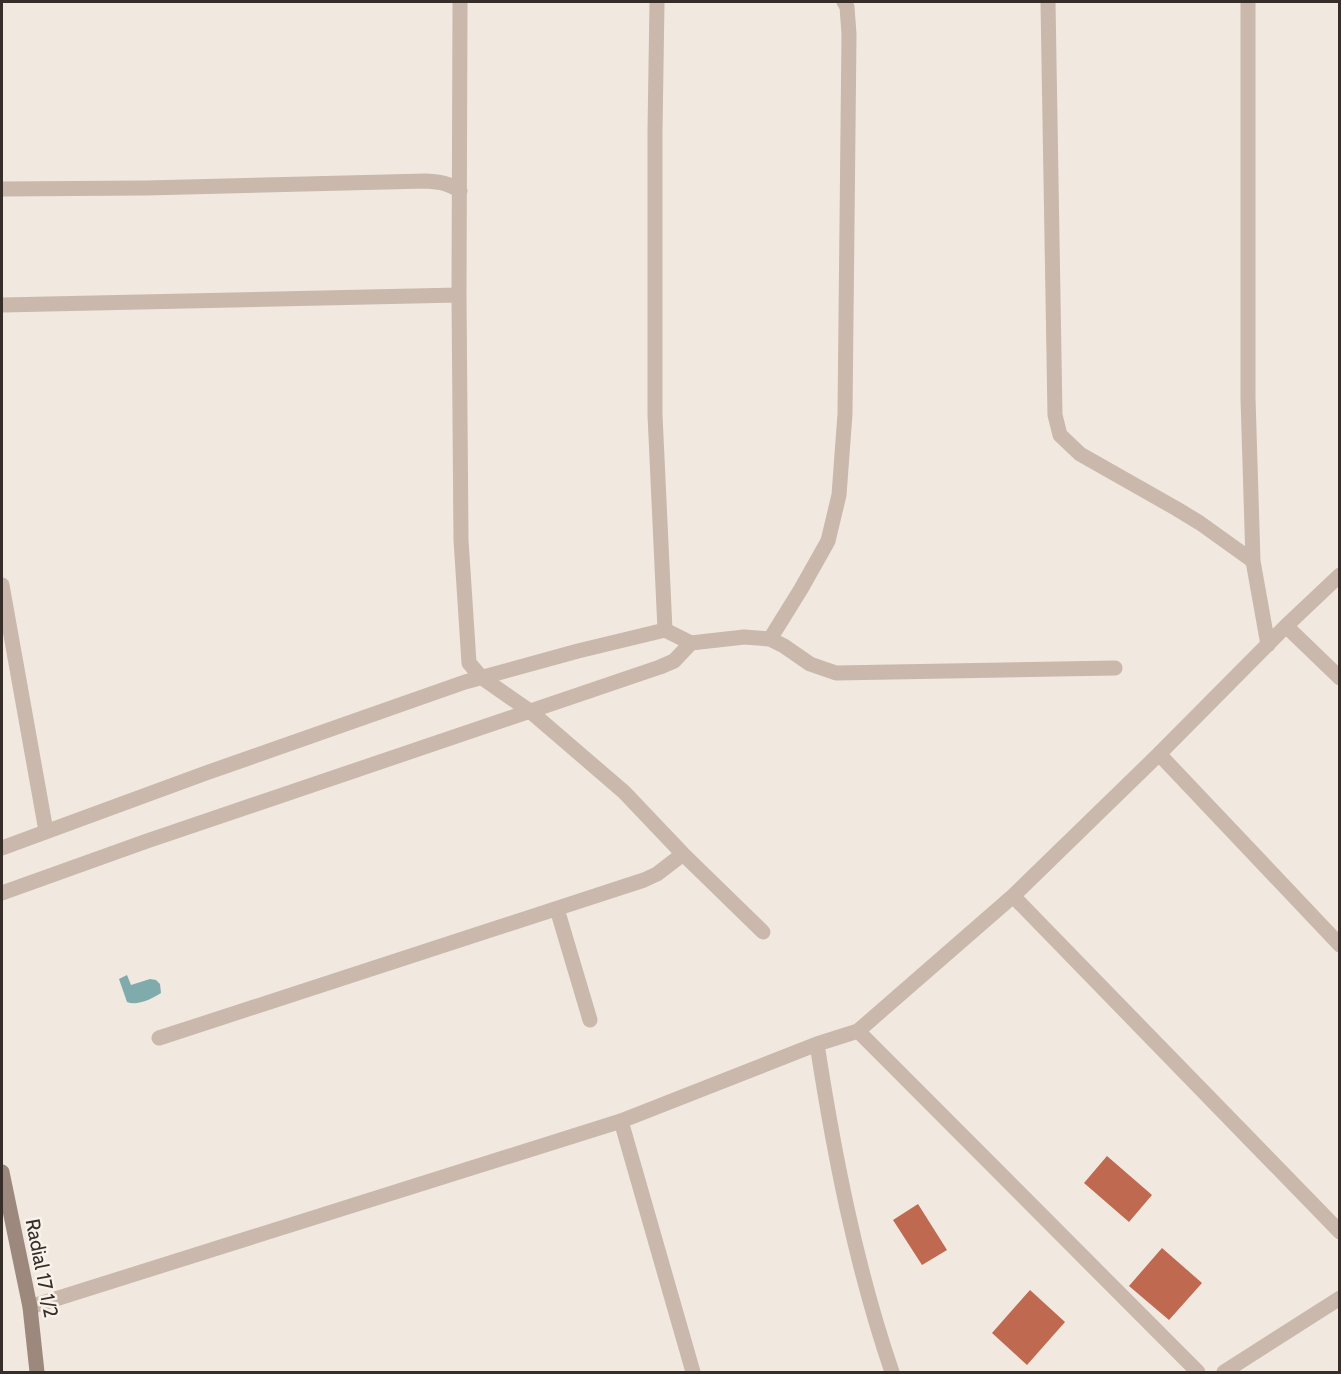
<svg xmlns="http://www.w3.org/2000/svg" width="1341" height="1374" font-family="Cabin,sans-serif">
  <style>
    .water { fill: #80abad }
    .building { fill: #be6950 }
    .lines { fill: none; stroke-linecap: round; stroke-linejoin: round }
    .street { stroke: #c9b8ab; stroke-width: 15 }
    .secondary { stroke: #9c887d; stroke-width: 15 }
    .labels { text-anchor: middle; stroke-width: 5; stroke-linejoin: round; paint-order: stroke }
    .street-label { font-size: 20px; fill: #372e2a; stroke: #f9f2eb }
  </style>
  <rect width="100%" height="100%" fill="#f1e8df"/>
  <path class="water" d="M127,975L131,985L150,979L156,980L160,984L161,993C152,999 137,1006 127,1002L119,979Z"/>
  <path class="building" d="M1107,1156L1152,1195L1129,1222L1084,1183Z
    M918,1204L947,1250L922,1265L893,1220Z
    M1162,1248L1202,1283L1169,1320L1129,1286Z
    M1030,1290L1065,1322L1027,1365L992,1333Z"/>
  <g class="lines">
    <path class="street" d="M460,2L459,295L461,540L469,663L481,677L531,712L624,792L683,854L763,932
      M657,2L655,131V415L665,630
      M1048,2L1055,415L1060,435L1080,454L1177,509L1200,523L1253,561
      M1248,2V398L1253,561L1268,645
      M2,189L146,188L426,181C440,182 449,183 460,191
      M2,305L459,295
      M2,585L46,831
      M1286,626L1340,678
      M770,639L801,589L828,541L839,495L845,414L849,34L847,7L844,2
      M1159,754L1340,945
      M2,848L206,773L465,682L578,651L665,630L691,643L744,637L770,639L784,646L810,664L836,673L1115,668
      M2,893L147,841L660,667L674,661L691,643
      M1013,896L1340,1232
      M557,909L590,1020
      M858,1031L1198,1372
      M159,1038L644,880L657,874L683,854
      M817,1044C834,1154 856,1267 892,1372
      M621,1121L693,1372
      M30,1307L621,1121L817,1044L858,1031L1013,896L1159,754L1286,626L1340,575
      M1224,1372L1340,1298"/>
    <path class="secondary" d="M2,1172L30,1307L37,1372"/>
  </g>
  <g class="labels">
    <g class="street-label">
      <text transform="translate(42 1268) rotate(79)" y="7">Radial 17 1/2</text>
    </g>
  </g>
  <rect width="1341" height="1374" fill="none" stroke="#372e2a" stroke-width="6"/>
</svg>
